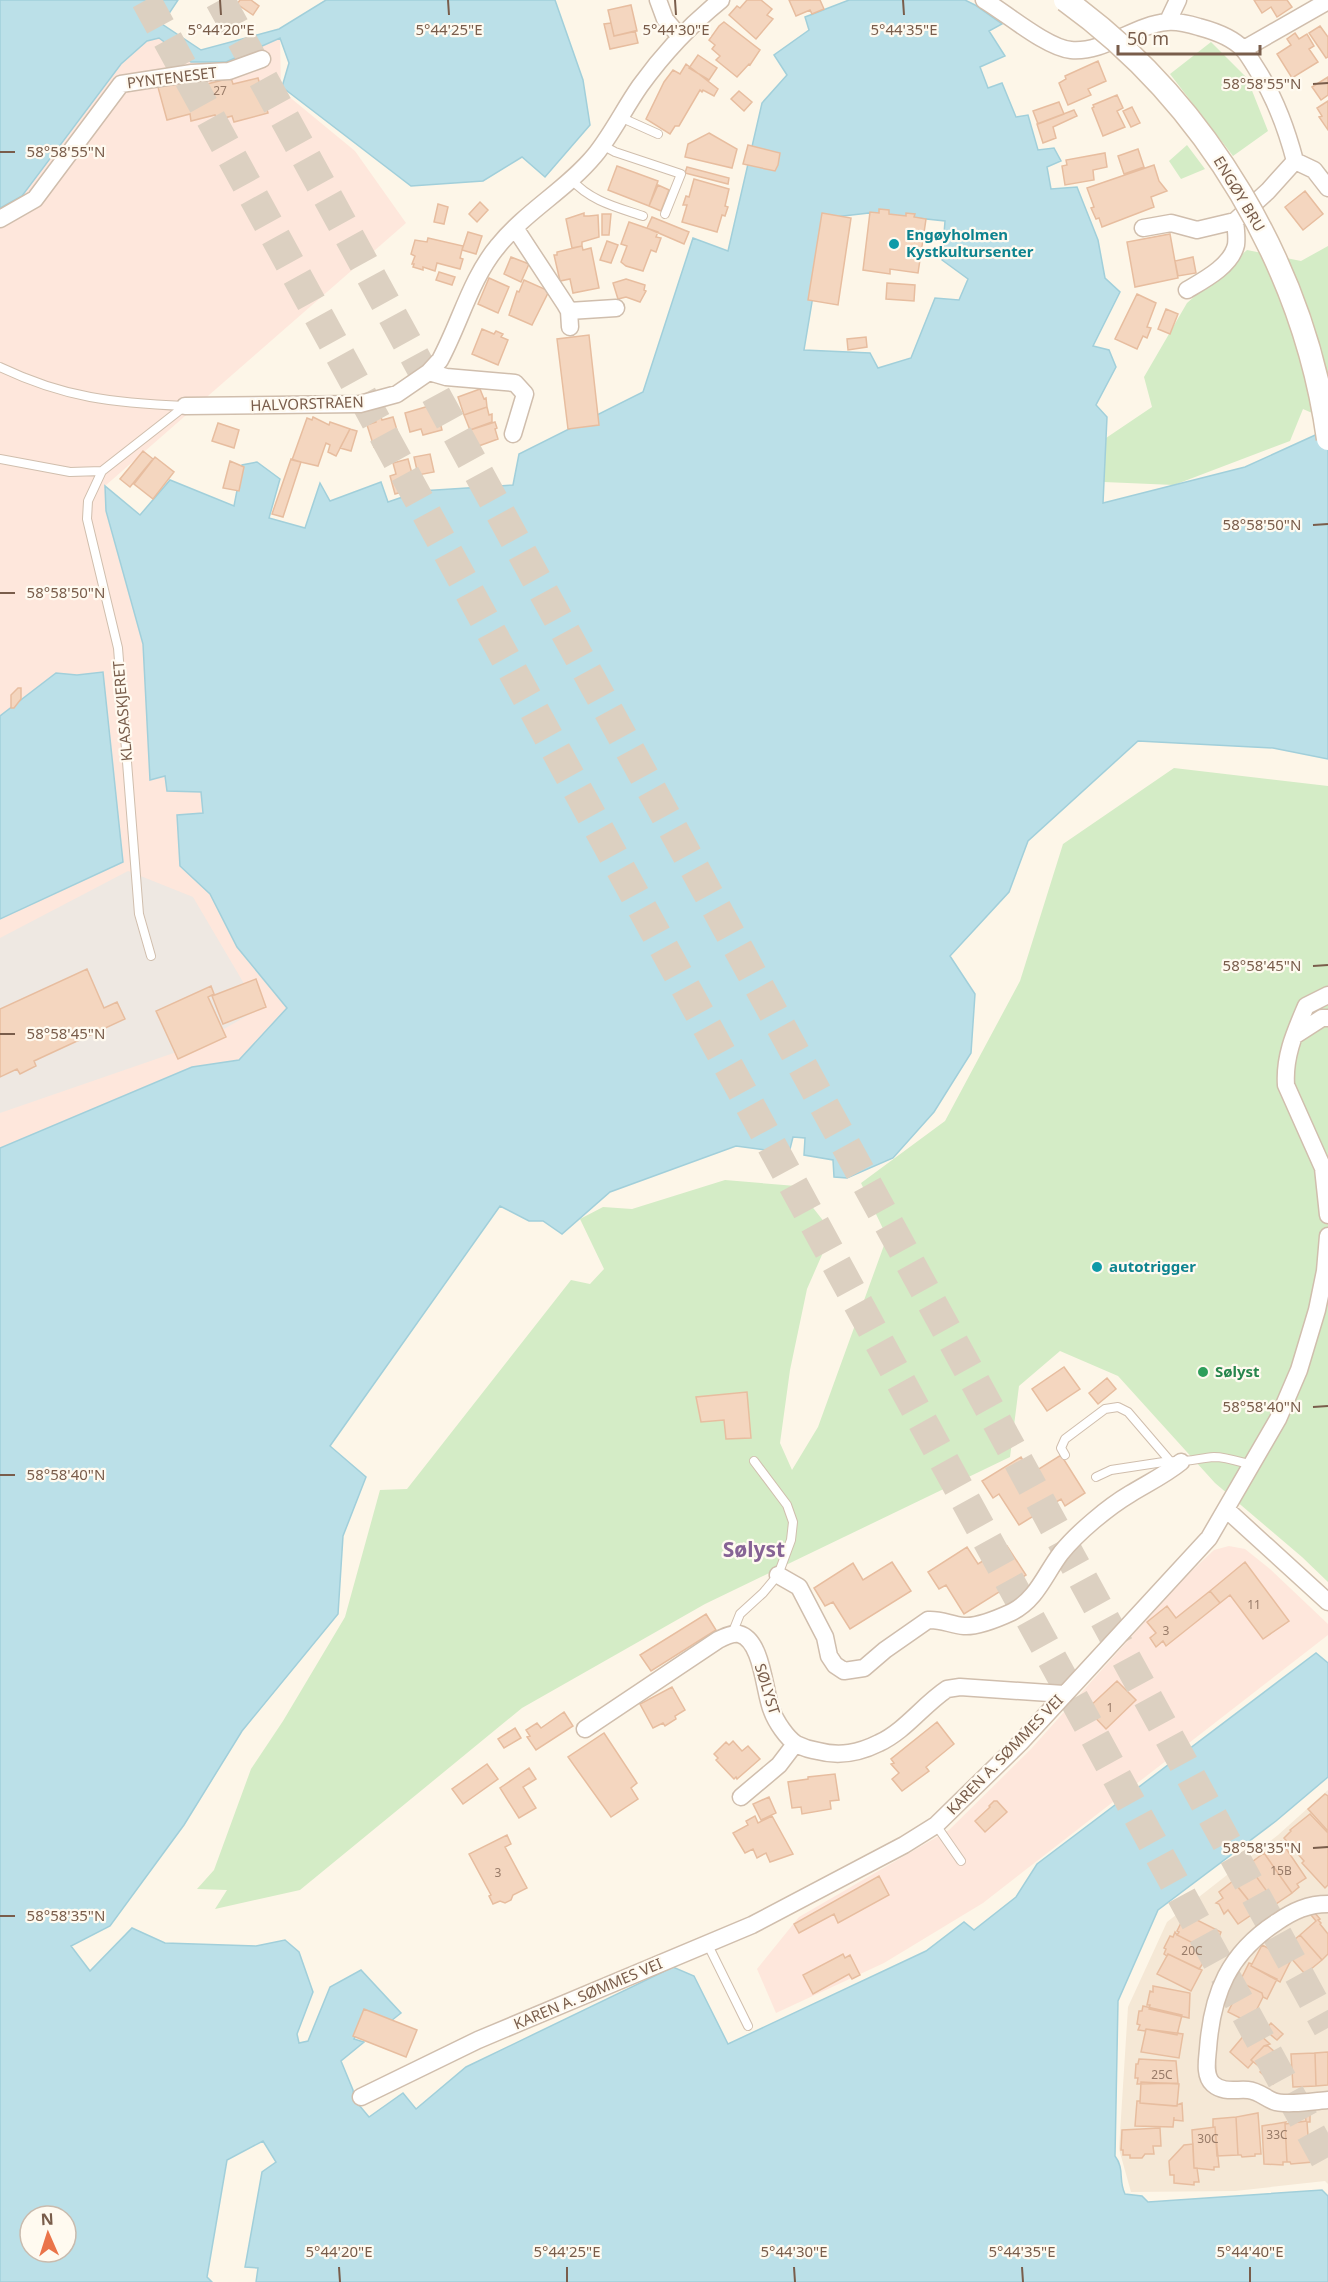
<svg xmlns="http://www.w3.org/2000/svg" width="1328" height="2282" font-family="'Noto Sans',sans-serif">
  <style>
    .residential { fill: #f5e8d6 }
    .commercial { fill: #fee7dc }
    .industrial { fill: #eee8e2 }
    .green { fill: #d4ecc6 }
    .water { fill: #bbe0e8; stroke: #a1cfda; stroke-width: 1.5; fill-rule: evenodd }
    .building { fill: #f4d6bf; stroke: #e7bd9f; stroke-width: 1.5 }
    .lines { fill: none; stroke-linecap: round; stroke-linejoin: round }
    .highway-tunnel { stroke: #dcd0c1; stroke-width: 30; stroke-dasharray: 30 15; stroke-linecap: butt }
    .lane-casing { stroke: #d0bead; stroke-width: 10 }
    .street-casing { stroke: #d0bead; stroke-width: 19 }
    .lane { stroke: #fff; stroke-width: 8 }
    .street { stroke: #fff; stroke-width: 16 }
    .secondary-bridge-casing { stroke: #d3bfab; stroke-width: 25; stroke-linecap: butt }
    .secondary-bridge { stroke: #fff; stroke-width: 22 }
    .ticks { fill: none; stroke: #795d4b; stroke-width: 2 }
    .culture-dot { fill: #0f9aa8; stroke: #fffaf0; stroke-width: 2 }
    .leisure-dot { fill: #2e9e5b; stroke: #fffaf0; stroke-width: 2 }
    .labels { text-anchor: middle; stroke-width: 4.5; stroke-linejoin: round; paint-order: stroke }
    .number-label { font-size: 12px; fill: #987b68 }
    .street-label { font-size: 15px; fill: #795d4b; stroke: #fffaf0 }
    .culture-label { font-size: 15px; font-weight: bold; fill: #0d838f; stroke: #fffaf0; text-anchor: start }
    .leisure-label { font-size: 15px; font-weight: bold; fill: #27864d; stroke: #fffaf0; text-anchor: start }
    .district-label { font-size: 21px; font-weight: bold; fill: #866395; stroke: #fffaf0 }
    .ticks-label { font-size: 15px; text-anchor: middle; fill: #795d4b; stroke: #fffaf0; stroke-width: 4.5; stroke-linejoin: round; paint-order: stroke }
  </style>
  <rect width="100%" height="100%" fill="#fdf6e8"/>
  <path class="residential" d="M1328,1790V2184L1325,2181L1235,2191L1131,2192L1119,2149L1128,2007L1167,1922L1278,1835Z"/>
  <path class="commercial" d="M159,38L191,62H226L280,38L281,90L355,151L406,223L105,486L106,512L143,644L150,780L165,776L168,791L201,792L204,813L177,815L180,866L210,894L237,947L287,1008L239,1060L192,1067L0,1148V919L123,862L103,673L77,675L56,673L0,716V208L22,196L121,64L147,41Z
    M1229,1546L1245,1549L1270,1569L1328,1624V1635L983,1903L884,1963L776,2013L757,1969L799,1917L949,1830L1031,1749L1182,1580L1214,1550Z"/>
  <path class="industrial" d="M128,871L193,897L259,1009L194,1046L0,1113V938Z"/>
  <path class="green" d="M1211,42L1247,78L1268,131L1233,156L1170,74Z
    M1187,145L1205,169L1181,179L1169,161Z
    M1328,246V420L1303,409L1290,441L1174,485L1104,482L1106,438L1152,407L1144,377L1187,303L1247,250L1301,261Z
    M1174,768L1328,786V1582L1302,1557L1215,1483L1118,1376L1060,1351L1019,1386L1010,1457L705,1604L522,1708L300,1890L215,1909L227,1890L197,1889L214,1870L251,1769L283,1721L345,1617L380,1490L407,1489L571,1280L590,1284L604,1269L580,1219L603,1207L632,1209L725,1180L796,1186L832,1232L807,1289L790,1370L780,1443L792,1470L818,1427L887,1237L861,1183L945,1121L1020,981L1063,844Z"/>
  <path class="water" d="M0,0H178L162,24L201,50L279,29L326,0H555L583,80L590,125L545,177L522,157L483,181L411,186L282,87L289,63L280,38L226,62H191L159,38L147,41L121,64L22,196L0,208Z
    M849,0H965L975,5L1002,24L989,31L1005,56L980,67L988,88L1002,83L1016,117L1028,115L1038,150L1054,148L1061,161L1047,167L1051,189L1077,187L1098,240L1105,278L1120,292L1093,346L1109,350L1116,367L1096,405L1107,417L1103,503L1245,467L1322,432L1328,438V759L1273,748L1138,741L1028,841L1009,892L950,956L975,994L971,1053L934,1112L893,1158L847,1178L834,1177L833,1160L804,1155L805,1138L793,1137L789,1153L736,1146L610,1192L562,1234L543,1221H529L500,1206L330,1446L366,1477L343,1536L338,1614L242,1731L184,1825L110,1926L71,1946L90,1971L132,1928L165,1943L256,1946L285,1940L299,1952L313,1992L297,2034L299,2043L308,2041L330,1987L361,1970L401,2013L391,2021L365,2011L354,2039L364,2042L341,2061L353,2090L354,2099L369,2117L403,2093L416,2109L466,2067L673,1967L694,1976L728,2044L926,1951L964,1922L974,1930L1016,1897L1037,1864L1316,1653L1328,1663V1777L1276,1821L1158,1910L1118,2001L1115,2156C1125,2169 1118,2180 1125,2194L1142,2196L1148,2202L1322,2190L1328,2196V2282H256L258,2268L245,2267L262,2172L276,2162L263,2141L227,2160L207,2277L212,2282H0V1148L192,1067L239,1060L287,1008L237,947L210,894L180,866L177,815L203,813L201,792L167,791L165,776L150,780L143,644L106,511L105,486L140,515L170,480L234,506L242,465L257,462L280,479L269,518L305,528L320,483L330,501L381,482L388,502L420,491L513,485L519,454L643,392L693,238L728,251L762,103L787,75L774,55L809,30L805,17ZM869,213L945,221L942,260L968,279L959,300L935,298L911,358L878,368L870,353L804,350L826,218ZM30,2216H66V2252H30Z
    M103,672L123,862L0,919V716L56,673L77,675Z"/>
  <path class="building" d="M240,0H251L259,6L253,15L237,4Z
    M747,0H761L772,9L767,15L773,19L756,39L729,15L737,6L740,8Z
    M789,0H820L824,9L812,14L810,10L796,16Z
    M1254,0H1287L1292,7L1277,17L1271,7L1262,13Z
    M631,5L637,31L614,36L608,10Z
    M724,22L760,50L750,65L749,64L737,77L716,60L720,56L712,49L715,45L709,40L719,26Z
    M611,23L614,36L635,31L638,43L610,49L604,24Z
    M1320,26L1328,37V57L1326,58L1309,33Z
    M1295,33L1299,39L1307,34L1314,46L1309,49L1318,62L1292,78L1277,54L1291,45L1287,39Z
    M698,55L717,68L709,80L689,68Z
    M1098,61L1106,81L1088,89L1091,95L1068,105L1059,83L1066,79L1065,76Z
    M686,64L718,89L714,96L703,90L702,92L700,90L679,126H675L670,134L646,119L664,82L673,70L680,74Z
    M205,75L207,84L231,78L233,84L258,78L268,113L234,122L232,116L217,120L215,115L191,121L190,114L167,120L156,80Z
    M1328,77V95L1321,100L1312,87Z
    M739,91L752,102L744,111L731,99Z
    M1117,95L1123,108L1117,111L1125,127L1103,136L1092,108L1094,107L1093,105Z
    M1328,101V130L1319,117L1322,116L1317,108Z
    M1059,102L1064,114L1038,124L1033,111Z
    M1132,107L1140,123L1131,127L1123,111Z
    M1074,110L1077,116L1053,127L1056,138L1043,143L1037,124Z
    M709,133L737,149L732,168L685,157L688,144Z
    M748,145L780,153L778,165L775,171L743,164Z
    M1138,149L1144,167L1124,174L1118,156Z
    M1105,153L1107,167L1093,170L1094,180L1065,185L1062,166L1067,165L1066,160Z
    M1154,165L1159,181L1167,191L1151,197L1154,207L1102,227L1099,218L1096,219L1091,208L1094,207L1087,188Z
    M617,166L658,181L649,206L608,190Z
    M687,167L729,178L728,184L685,173Z
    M694,179L729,189L725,206L728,207L725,216L722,215L717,232L682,222L687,205H683L686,196L689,197Z
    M658,185L669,190L661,211L649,206Z
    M1305,191L1323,214L1303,230L1285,207Z
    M480,202L488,210L477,222L469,214Z
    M438,204L448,207L444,224L434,222Z
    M879,209L889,210V214L906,216V213L915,214L914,217L926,219L918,273L890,269V274L863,270L870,212L879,213Z
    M584,213V216H589L598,215L599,237L582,242V246L572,248L566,219Z
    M822,213L851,218L838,305L808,300Z
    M602,214H611L609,235H602Z
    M652,217L689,232L684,244L647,228Z
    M629,222L658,232L656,237L661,238L656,252L651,250L643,271L626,266L621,262L627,246L621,244Z
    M468,232L482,236L476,254L462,250Z
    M1170,234L1178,278L1135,287L1127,242Z
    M428,238L463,246L460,258L463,259L460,269L437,263L435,271L423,267V270L413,267L414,264H412L415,256L411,254L415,240L427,242Z
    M607,241L618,245L611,263L600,260Z
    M582,246L583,250L591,248L599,288L573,293L570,279L560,281L554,255H557V252Z
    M511,257L529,264L521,282L504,274Z
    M1193,257L1196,273L1178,276L1175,261Z
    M439,272L455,277L452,285L436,280Z
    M489,278L509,287L498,313L478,304Z
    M626,279L645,285L644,290L646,291L640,302L626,297L618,299L613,283Z
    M524,280L549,291L532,325L509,315L517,291L519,292Z
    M887,283L915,285L914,301L886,299Z
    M1137,294L1156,303L1147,327L1151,328L1147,338L1143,336L1137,349L1115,339Z
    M1166,309L1178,314L1170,334L1158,329Z
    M482,329L494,334L496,331L503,334L501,337L508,340L498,365L472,354Z
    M589,335L599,425L568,429L557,339Z
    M866,337L867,347L848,350L847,339Z
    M480,389L484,399L486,398L487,407L464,415L458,397Z
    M429,406L430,409L436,407L442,430L423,435L421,429L410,432L405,413Z
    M487,407L489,415L492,414V422L470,430L464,415Z
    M313,417L329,425L330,422L350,429L336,456L328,452L330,445L326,443L318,466L292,460L307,418L312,420Z
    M381,417L382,420L393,417L400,440L374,447L367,425L376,422L375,419Z
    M495,422L497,428L495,429L498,439L476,447L470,430Z
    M218,423L239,430L234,448L212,441Z
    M350,429L357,431L351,451L340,448Z
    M143,451L153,459L130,487L120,479Z
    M430,454L434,472L418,475L414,457Z
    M155,457L174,472L153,499L134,484Z
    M291,459L301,462L283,517L272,514Z
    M408,459L416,488L395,494L390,476L396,474L393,463Z
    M230,461L244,467L239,491L223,488Z
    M18,688H21V699L14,708H11V695Z
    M87,969L104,1008L117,1002L125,1019L34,1061L36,1066L20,1074L17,1069L0,1077V1009Z
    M256,979L266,1007L223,1024L212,996Z
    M211,986L214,994L208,997L226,1037L178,1059L156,1011Z
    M1064,1367L1080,1389L1047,1411L1032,1389Z
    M1107,1378L1116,1389L1098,1404L1089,1393Z
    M747,1392L751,1438L726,1439L724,1420L701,1422L696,1397Z
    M1061,1455L1085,1493L1065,1506L1061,1499L1019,1525L999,1494L993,1498L982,1481L1021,1457L1031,1474Z
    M1007,1546L1026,1575L964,1614L946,1585L939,1589L928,1572L967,1547L978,1564Z
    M892,1562L911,1591L850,1629L833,1602L825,1606L814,1588L853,1563L863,1580Z
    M1245,1562L1289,1621L1263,1639L1230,1595L1220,1603L1210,1591Z
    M1210,1591L1220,1603L1166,1646L1163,1641L1156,1647L1150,1638L1156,1633L1147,1622L1167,1606L1176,1618Z
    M706,1614L716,1630L651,1671L640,1655Z
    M1117,1681L1136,1700L1106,1729L1087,1709Z
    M672,1687L685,1710L675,1716L676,1719L665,1726L663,1723L653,1728L640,1704Z
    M564,1712L573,1726L536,1750L527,1737L530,1736L526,1730L537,1723L541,1728Z
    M937,1722L954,1744L926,1767L929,1771L902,1791L892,1779L899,1773L891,1764L894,1763L891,1759Z
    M515,1728L521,1738L504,1748L498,1739Z
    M604,1733L637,1783L631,1788L638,1799L611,1817L568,1757Z
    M733,1741L742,1751L748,1746L760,1759L737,1779L736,1777L734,1779L716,1760L718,1758L714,1754L726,1742L729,1745Z
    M487,1764L498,1779L463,1804L452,1789Z
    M529,1768L536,1779L523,1787L536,1808L519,1818L500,1788Z
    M835,1774L839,1800L830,1801L831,1809L802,1814L801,1807L792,1808L788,1782L808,1779V1777Z
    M1325,1794L1328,1796V1831L1308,1809Z
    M769,1797L776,1813L761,1820L753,1804Z
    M994,1801H997L1007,1812L985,1832L975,1821L990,1807L989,1806Z
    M1310,1814L1328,1833V1885L1325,1888L1302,1863L1304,1861L1284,1838L1291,1831L1290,1830Z
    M755,1816L758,1823L772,1816L793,1854L770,1862L766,1853L757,1858L753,1849L745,1853L733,1833L748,1825L746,1821Z
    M507,1835L511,1844L505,1847L527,1888L513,1895L511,1900L505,1903L500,1901L493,1904L489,1896L491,1895L469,1854Z
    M1281,1841L1306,1878L1297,1884L1299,1887L1292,1893L1264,1853Z
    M1264,1853L1292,1893L1276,1904L1248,1865Z
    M1248,1865L1276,1904L1267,1910L1265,1907L1258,1912L1230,1877Z
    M879,1876L889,1895L838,1923L834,1914L799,1933L794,1924Z
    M1233,1881L1257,1911L1238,1924L1228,1910L1224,1914L1219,1904L1216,1903L1223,1898L1219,1892Z
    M1314,1912L1320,1919L1318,1920L1321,1923L1320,1924L1328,1934V1954L1322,1960L1300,1935L1316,1921L1311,1915Z
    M1187,1915L1221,1932L1212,1955L1209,1953L1211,1952L1177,1935L1179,1932L1177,1931L1183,1919L1185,1920Z
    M1175,1932L1177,1935L1211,1952L1199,1969L1168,1954L1167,1956L1164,1954L1166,1949L1164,1948L1170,1936L1173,1937Z
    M1300,1935L1322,1960L1305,1974L1283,1949Z
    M1262,1945L1291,1960L1280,1982L1251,1966Z
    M843,1954L845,1958L850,1955L860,1975L852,1979L849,1974L813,1994L803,1975Z
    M1168,1954L1202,1970L1191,1991L1157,1974Z
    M1249,1963L1252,1964L1251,1966L1277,1979L1267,1999L1263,1997L1262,1993L1246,1985L1244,1987L1238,1985Z
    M1246,1985L1262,1993L1263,1997L1250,2023L1228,2012L1236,1996L1239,1998Z
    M1153,1986L1190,1993L1189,2018L1149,2009L1150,2005H1147L1150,1991L1153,1992Z
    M1143,2006L1182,2015L1177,2035L1146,2029L1145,2031L1138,2030L1140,2025L1137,2024L1139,2011H1142Z
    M364,2009L417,2030L406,2057L353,2036Z
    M1271,2023L1283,2034L1277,2040L1265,2030Z
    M1251,2027L1270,2044L1264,2046L1251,2060L1253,2062L1248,2068L1230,2052Z
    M1146,2029L1183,2034L1179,2058L1141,2052Z
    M1264,2046H1268L1290,2065L1273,2084L1260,2072L1262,2069L1251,2060Z
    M1328,2052V2085L1316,2086L1315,2053Z
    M1315,2053L1316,2086L1293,2087L1291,2054Z
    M1139,2059L1176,2061L1178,2083L1137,2084L1138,2078H1135L1136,2064H1138Z
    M1141,2082L1179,2084L1177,2106L1140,2103Z
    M1137,2101H1140V2103L1174,2106L1182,2103L1183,2121L1174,2120V2117L1173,2127L1135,2126Z
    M1258,2113L1261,2154H1255V2156L1242,2157L1241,2155H1238L1236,2117Z
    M1305,2113H1310V2122H1307L1309,2149H1313V2162L1291,2164L1290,2162H1287L1285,2124L1306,2121Z
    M1236,2117L1238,2155L1217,2156L1215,2127H1213V2119Z
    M1286,2122L1285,2124L1287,2162H1283V2165L1264,2164L1262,2126Z
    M1215,2127L1219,2167H1214V2170L1194,2168L1192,2130Z
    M1160,2128L1161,2146H1153L1154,2154H1145L1142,2158H1130V2155H1123V2150H1121L1122,2130Z
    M1193,2144L1194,2168H1197L1199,2182H1194V2185L1174,2183V2175H1170L1169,2161L1184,2145Z"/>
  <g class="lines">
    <path class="highway-tunnel" d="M146,0L1328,2164
      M220,0L1328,2028"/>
    <defs>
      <path id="lane" d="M620,117L658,134
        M602,145L615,152L681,174L665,214
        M571,179C590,201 616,207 643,216
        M0,367C65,398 114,403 185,406
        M0,459L70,472L102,471L185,406
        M102,471L88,501L87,519L118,648L139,914L151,956
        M1065,1455L1061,1448L1065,1439L1105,1409L1118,1407L1128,1412L1170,1461C1186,1463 1199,1458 1214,1457C1227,1457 1240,1462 1252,1465
        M1096,1477L1111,1470L1170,1461
        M732,1634L740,1614L763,1593L778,1575L791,1540L793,1522L787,1505L754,1461
        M936,1825L961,1861
        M708,1945L748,2026"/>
      <path id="street" d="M658,0L665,19L680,37
        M984,0C1006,13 1047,48 1071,50C1104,53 1134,25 1167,22C1177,21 1189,24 1199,27C1214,31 1232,37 1243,49C1248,54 1252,62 1256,68C1275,97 1286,127 1295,161L1314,170L1328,188
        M1168,21L1178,0
        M1244,49L1328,1
        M0,219L35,199L121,84L192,73L229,71L262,59
        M515,228L565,304L569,311L570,327
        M1143,228L1171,223L1197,230L1235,221L1268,191L1295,161
        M1187,290C1204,280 1231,266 1236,245C1237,238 1236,229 1235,221
        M569,311L616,308
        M429,372L446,377L515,383L525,394L513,434
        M185,406L360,404L397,394L429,372L440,360C460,323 471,278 498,246C526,211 566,190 595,155C612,134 624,109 640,86C663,54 690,25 721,0
        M1328,995L1306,1006C1295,1032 1284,1056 1286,1085L1323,1168L1328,1215
        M1294,1036L1322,1018H1328
        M1227,1510L1328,1602
        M778,1575L799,1587L825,1637L829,1656L835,1665L844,1671L864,1668L885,1650L928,1620C941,1619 951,1625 964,1626C978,1627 999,1618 1012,1612C1037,1599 1045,1574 1061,1553C1077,1533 1108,1507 1130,1494C1148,1483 1165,1475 1181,1462
        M585,1729L718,1640C724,1637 732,1633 739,1634C763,1640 764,1693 772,1711C776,1722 787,1738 796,1744C802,1747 811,1750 818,1751C840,1757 859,1753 879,1743C905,1731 923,1705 947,1689L960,1687L1064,1694
        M741,1797L779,1765L795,1744
        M1328,1904C1308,1904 1293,1911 1277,1922C1229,1953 1212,1993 1208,2049C1207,2060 1204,2076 1213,2084C1223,2093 1236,2089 1248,2090C1258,2091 1264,2097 1273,2101C1284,2106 1315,2101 1328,2100
        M361,2097L478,2040L752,1925L904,1845L936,1825L1020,1743L1209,1538L1278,1419L1299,1370L1317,1310L1325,1271L1328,1236"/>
    </defs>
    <use href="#lane" class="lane-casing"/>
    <use href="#street" class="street-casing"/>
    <use href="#lane" class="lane"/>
    <use href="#street" class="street"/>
    <defs>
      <path id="secondary-bridge" d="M1065,0C1207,102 1304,267 1328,439"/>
    </defs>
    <use href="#secondary-bridge" class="secondary-bridge-casing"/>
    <use href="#secondary-bridge" class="secondary-bridge"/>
  </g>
  <path class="ticks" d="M220,0L221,15M448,0L449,15M675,0L676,15M903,0L904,15M1313,84L1328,83M0,152H15M1313,525L1328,524M0,593H15M1313,966L1328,965M0,1034H15M1313,1407L1328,1406M0,1475H15M1313,1848L1328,1847M0,1916H15M339,2267L340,2282M567,2267V2282M794,2267L795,2282M1022,2267L1023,2282M1250,2267V2282"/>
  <g class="culture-dot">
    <circle cx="894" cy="244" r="6"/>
    <circle cx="1097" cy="1267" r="6"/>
  </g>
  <circle class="leisure-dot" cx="1203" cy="1372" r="6"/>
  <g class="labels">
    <g class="number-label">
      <text x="220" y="95">27</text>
      <text x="1254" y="1609">11</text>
      <text x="1166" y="1635">3</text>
      <text x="1110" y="1712">1</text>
      <text x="1281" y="1875">15B</text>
      <text x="498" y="1877">3</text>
      <text x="1192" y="1955">20C</text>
      <text x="1162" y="2079">25C</text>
      <text x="1277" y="2139">33C</text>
      <text x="1208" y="2143">30C</text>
    </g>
    <g class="street-label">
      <text transform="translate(172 78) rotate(-7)" y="5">PYNTENESET</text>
      <text transform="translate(1239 194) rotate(59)" y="5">ENGØY BRU</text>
      <text transform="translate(307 404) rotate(-2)" y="5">HALVORSTRAEN</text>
      <text transform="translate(123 711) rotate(-95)" y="5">KLASASKJERET</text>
      <text transform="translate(767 1689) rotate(73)" y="5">SØLYST</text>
      <text transform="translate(1005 1755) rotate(-46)" y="5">KAREN A. SØMMES VEI</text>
      <text transform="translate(588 1994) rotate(-23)" y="5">KAREN A. SØMMES VEI</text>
    </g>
    <g class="culture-label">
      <text x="906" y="240">Engøyholmen<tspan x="906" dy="17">Kystkultursenter</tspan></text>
      <text x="1109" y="1272">autotrigger</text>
    </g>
    <g class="leisure-label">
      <text x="1215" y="1377">Sølyst</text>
    </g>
    <g class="district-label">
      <text x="754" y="1557">Sølyst</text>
    </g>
  </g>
  <g class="ticks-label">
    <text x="221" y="35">5°44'20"E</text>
    <text x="449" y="35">5°44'25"E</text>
    <text x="676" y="35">5°44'30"E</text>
    <text x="904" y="35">5°44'35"E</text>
    <text x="1262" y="89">58°58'55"N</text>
    <text x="66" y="157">58°58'55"N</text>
    <text x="1262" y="530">58°58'50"N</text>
    <text x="66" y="598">58°58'50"N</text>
    <text x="1262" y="971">58°58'45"N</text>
    <text x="66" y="1039">58°58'45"N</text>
    <text x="1262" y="1412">58°58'40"N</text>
    <text x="66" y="1480">58°58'40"N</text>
    <text x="1262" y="1853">58°58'35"N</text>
    <text x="66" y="1921">58°58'35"N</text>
    <text x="339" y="2257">5°44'20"E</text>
    <text x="567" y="2257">5°44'25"E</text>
    <text x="794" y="2257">5°44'30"E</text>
    <text x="1022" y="2257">5°44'35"E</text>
    <text x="1250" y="2257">5°44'40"E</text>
  </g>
  <g transform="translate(48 2234) rotate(357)"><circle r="28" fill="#fffaf0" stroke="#c9bbae" stroke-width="1.5"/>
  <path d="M0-4.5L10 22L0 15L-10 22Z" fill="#ea744a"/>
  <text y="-9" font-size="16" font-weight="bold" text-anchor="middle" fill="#795d4b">N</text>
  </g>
  <path d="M1118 45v9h142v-9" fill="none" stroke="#795d4b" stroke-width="3"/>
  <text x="1127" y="45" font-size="18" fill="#795d4b" stroke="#fffaf0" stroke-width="4.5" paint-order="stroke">50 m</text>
</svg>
